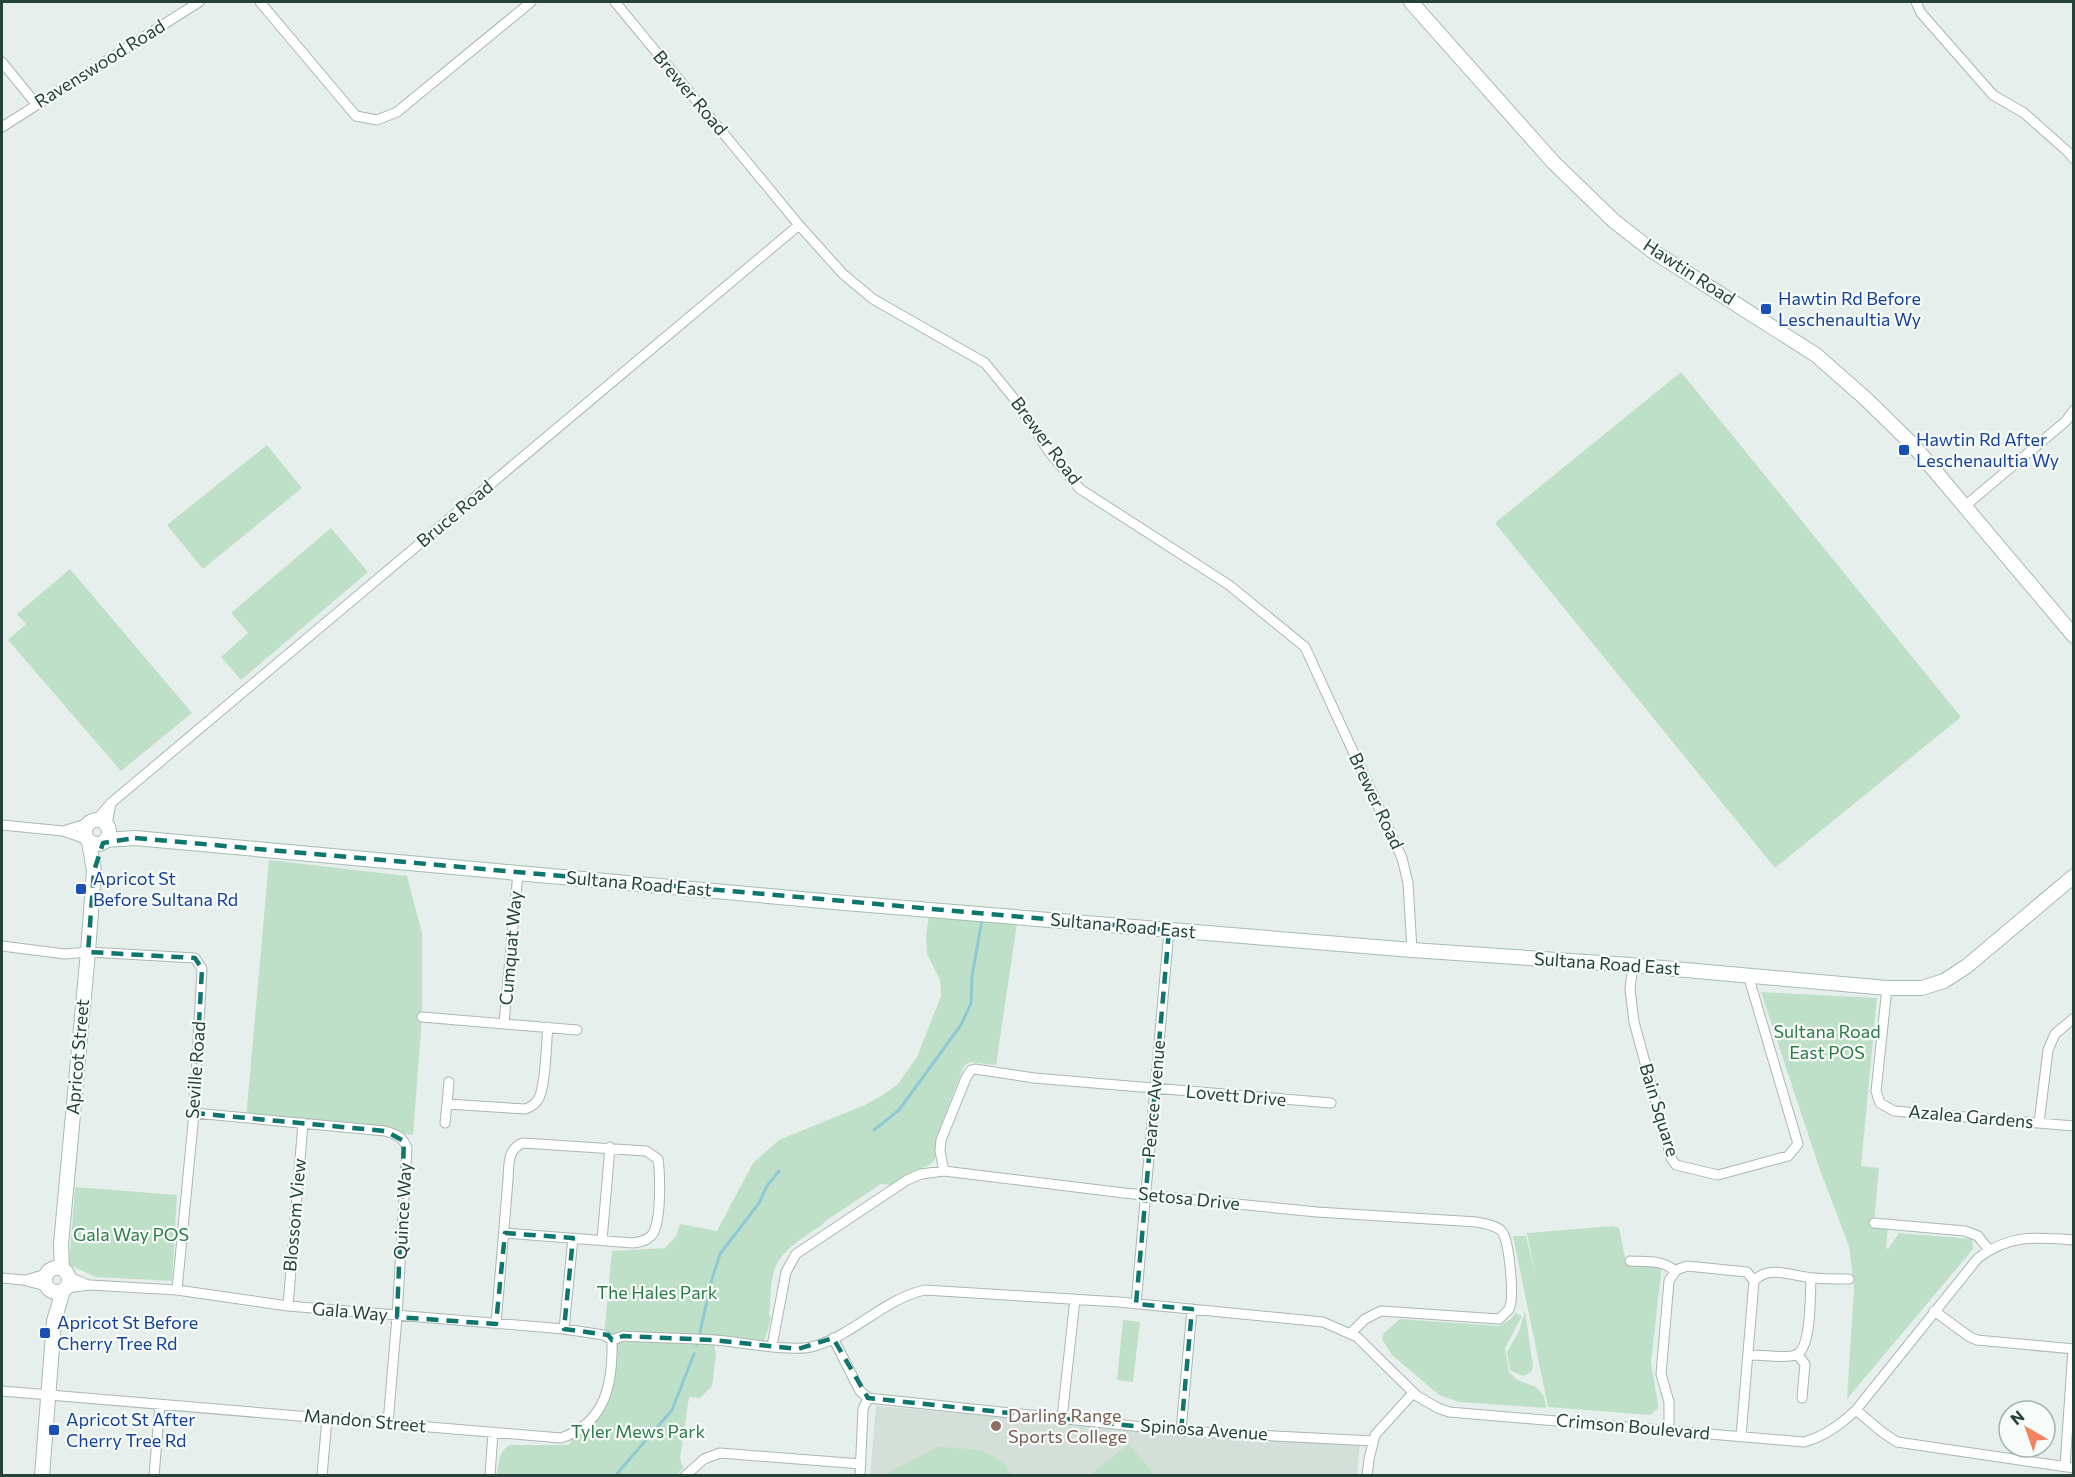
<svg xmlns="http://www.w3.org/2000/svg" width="2075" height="1477" font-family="Commissioner,sans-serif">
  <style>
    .built { fill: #d4dfda }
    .green { fill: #bfe0c8 }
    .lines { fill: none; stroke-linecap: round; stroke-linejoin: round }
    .stream { stroke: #8ec9d4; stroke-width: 3 }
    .street-casing { stroke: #a8b8b2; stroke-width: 11 }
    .secondary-casing { stroke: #a4bbb3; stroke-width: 16 }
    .street { stroke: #fff; stroke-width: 9 }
    .secondary { stroke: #fff; stroke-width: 14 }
    .marked { fill: none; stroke: #0f766e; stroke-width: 4.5; stroke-dasharray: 12 8; stroke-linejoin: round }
    .transit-dot { fill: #1a4fb4; stroke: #f7fbf9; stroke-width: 2 }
    .education-dot { fill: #8d6e63; stroke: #f7fbf9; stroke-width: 2 }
    .labels { text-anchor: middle; stroke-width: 4.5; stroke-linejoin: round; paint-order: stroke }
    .street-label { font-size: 18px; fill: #24423a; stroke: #f7fbf9 }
    .transit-label { font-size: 18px; fill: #164399; stroke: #f7fbf9; text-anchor: start }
    .park-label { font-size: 18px; fill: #2d7a4b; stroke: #f7fbf9 }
    .education-label { font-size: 18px; fill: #785e54; stroke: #f7fbf9; text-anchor: start }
  </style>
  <rect width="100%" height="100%" fill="#e6efeb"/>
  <path class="built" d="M876,1406L1360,1446L1357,1475L870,1476Z"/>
  <path class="green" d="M1681,372L1961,717L1775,868L1495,523Z
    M267,445L302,488L203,569L167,525Z
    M331,528L368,572L241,680L221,657L248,633L231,613Z
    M70,569L192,713L121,771L8,640L26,624L17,614Z
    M269,860L407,876L422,933V1017L413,1135L246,1118Z
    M930,910L1018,917L996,1065L970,1062L964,1066L937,1136L935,1159L931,1164L911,1173L891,1185L881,1184L824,1222L823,1224C805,1237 781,1249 774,1271C770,1284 771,1300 769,1314L771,1319L763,1345L713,1340L716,1354L712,1386L700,1398L689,1397L680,1458L683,1468L676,1476H496C500,1463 497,1452 510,1445H569L576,1433L598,1412L612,1350L604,1335L612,1251L665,1248L676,1236L680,1224L717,1231L753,1163L779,1140L865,1105L883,1095L898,1084L917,1057L941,996L940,980L927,954L926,936Z
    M1761,992L1877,998L1861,1166L1879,1168L1874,1223L1888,1224L1886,1248L1888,1249L1899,1233L1972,1239L1973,1249L1847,1399L1854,1287L1849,1246L1820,1170Z
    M75,1187L177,1195L172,1281L96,1277L69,1265Z
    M1613,1226L1619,1228L1626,1262L1662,1264L1651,1363L1658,1404V1408L1650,1415L1548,1407L1513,1236H1526L1536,1278L1527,1233Z
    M1525,1311L1533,1366L1531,1372L1523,1376L1510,1370L1507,1352L1519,1331Z
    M1515,1313L1522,1316L1505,1348L1509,1372L1517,1380L1536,1387L1544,1396L1546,1408L1459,1402L1439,1395L1392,1355L1382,1339L1384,1333L1400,1319L1499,1326L1511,1319Z
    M1123,1320L1140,1322L1133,1382L1117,1380Z
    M1129,1444L1155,1475H1090Z
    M937,1447C968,1449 994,1446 1012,1475H888V1473Z"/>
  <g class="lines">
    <path class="stream" d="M874,1130L899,1110L961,1025L971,1003L972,976L982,920
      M697,1345L712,1279L720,1254L759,1203L767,1186L779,1171
      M615,1476L672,1410L694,1354"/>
    <defs>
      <path id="street" d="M260,2L356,116L377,120L397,112L531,2
        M615,2L799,225L843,274L873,299L985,363L1012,396L1050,453L1080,489L1229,585L1305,647L1402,858L1408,883L1412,950
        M1916,2L1921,13L1993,95L2024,113L2068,152L2074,159
        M2,62L36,104
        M2,127L199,2
        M1965,506L2066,421L2074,410
        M97,819L111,803L799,225
        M2,825L63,831L86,839
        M107,825L111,803
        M63,831L86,824
        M2,946L65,954L88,952L195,958L202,969L194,1113L177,1290
        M1633,965L1630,989L1634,1022L1671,1158L1676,1165L1718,1175L1788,1156L1798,1144L1748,975
        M1887,988L1876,1091L1880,1103L1894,1111L2074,1126
        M422,1017L577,1030
        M504,1023L518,873
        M449,1082L447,1104L525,1109C531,1107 536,1104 539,1098C546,1083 546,1045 548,1027
        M194,1113L385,1131C396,1134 403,1137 407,1148L397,1317L388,1423
        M445,1123L447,1104
        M2039,1123L2048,1050L2055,1034L2074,1018
        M944,1171L940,1151L941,1140L966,1078L971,1070L975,1069L1034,1078L1331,1103
        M1874,1223L1965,1231L1978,1236L1989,1250
        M602,1240L610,1147
        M1630,1261C1646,1262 1664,1260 1675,1271
        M69,1277L88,1285
        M2,1278L23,1280L46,1286
        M26,1280L46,1274
        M1754,1281C1769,1264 1795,1277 1814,1278C1826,1279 1837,1279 1849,1279
        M66,1288L90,1285L177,1290L288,1306L564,1329L604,1335L612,1340L623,1336C654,1338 685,1338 715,1340C741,1342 793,1353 815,1346C855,1334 884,1299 925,1290L1119,1302L1323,1322L1357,1337L1417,1396L1438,1408L1449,1412L1804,1442C1825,1436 1840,1425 1856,1410L1978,1258C2010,1234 2036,1237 2074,1240
        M1136,1304L1169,930
        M288,1306L303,1123
        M1934,1311L1970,1337L1977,1340L2074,1349
        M496,1324L508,1180C509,1165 507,1149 523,1143L646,1151L658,1159C660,1174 662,1225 651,1236C646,1241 640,1242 633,1243L505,1233
        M564,1329L573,1238
        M833,1338L860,1391L868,1398
        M772,1346L786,1272L796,1254L907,1180L921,1174L944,1171L1124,1193L1317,1212L1477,1222C1485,1224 1498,1225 1503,1233C1509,1244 1515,1298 1509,1309C1507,1312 1502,1316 1499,1319L1381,1311L1365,1319L1351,1333
        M1797,1354L1805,1364L1802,1398
        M1748,1355C1762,1354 1782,1359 1796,1355C1812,1349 1810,1294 1811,1278
        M2,1391L561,1438C606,1423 613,1383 612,1340
        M1856,1410L1882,1432L1897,1442L2074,1468
        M1062,1418L1075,1299
        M1181,1431L1192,1309
        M1669,1431V1402L1661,1374L1669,1281L1676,1270L1687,1266L1747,1272L1754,1281L1741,1436
        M2065,1466L2073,1349
        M154,1476L160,1404
        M322,1476L327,1418
        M490,1476L493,1432
        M685,1476L704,1459L720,1453L861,1464
        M860,1476L863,1409L868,1398L1181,1431L1373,1441
        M1367,1476L1369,1459L1375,1435L1413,1393"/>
      <path id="secondary" d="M1411,2L1554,163L1614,221L1651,250L1816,355L1866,399L1913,445L2074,636
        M85 832a12 12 0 1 1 24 0a12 12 0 1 1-24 0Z
        M106,840L135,838L845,903L1412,950L1630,965L1887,988H1922L1944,981L1967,966L2074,876
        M45 1280a12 12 0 1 1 24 0a12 12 0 1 1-24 0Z
        M62,1269L61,1244L88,952L94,871L89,842
        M42,1476L54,1321L63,1291"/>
    </defs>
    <use href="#street" class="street-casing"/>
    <use href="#secondary" class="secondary-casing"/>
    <use href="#street" class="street"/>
    <use href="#secondary" class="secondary"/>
  </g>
  <path class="marked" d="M135,838L1169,930L1136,1304L1192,1309L1181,1431L868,1398L833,1338L798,1349L713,1340L623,1336L612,1340L608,1335L564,1329L573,1238L505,1233L496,1324L397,1317L404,1141L385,1131L194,1113L202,969L195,958L88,952L94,871L103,843Z"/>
  <g class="transit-dot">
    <rect x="1760" y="303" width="12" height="12" rx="3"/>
    <rect x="1898" y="444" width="12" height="12" rx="3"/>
    <rect x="75" y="883" width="12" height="12" rx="3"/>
    <rect x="39" y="1327" width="12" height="12" rx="3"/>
    <rect x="48" y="1424" width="12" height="12" rx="3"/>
  </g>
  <circle class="education-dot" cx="996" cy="1426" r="6"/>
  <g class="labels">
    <g class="street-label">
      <text transform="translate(100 64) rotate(-32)" y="6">Ravenswood Road</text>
      <text transform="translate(690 93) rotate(50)" y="6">Brewer Road</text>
      <text transform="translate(1689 272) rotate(33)" y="6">Hawtin Road</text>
      <text transform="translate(1046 441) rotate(53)" y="6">Brewer Road</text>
      <text transform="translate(455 514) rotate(-40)" y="6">Bruce Road</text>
      <text transform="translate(1376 801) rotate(65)" y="6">Brewer Road</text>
      <text transform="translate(639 884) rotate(5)" y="6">Sultana Road East</text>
      <text transform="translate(1123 926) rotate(5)" y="6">Sultana Road East</text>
      <text transform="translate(511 948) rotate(-85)" y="6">Cumquat Way</text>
      <text transform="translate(1607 964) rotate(4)" y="6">Sultana Road East</text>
      <text transform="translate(78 1057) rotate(-85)" y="6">Apricot Street</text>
      <text transform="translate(196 1070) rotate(-86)" y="6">Seville Road</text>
      <text transform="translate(1236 1096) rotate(5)" y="6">Lovett Drive</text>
      <text transform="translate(1154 1099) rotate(-85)" y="6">Pearce Avenue</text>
      <text transform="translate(1659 1110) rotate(73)" y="6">Bain Square</text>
      <text transform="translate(1971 1117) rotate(5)" y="6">Azalea Gardens</text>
      <text transform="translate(1189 1199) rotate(6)" y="6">Setosa Drive</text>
      <text transform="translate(403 1211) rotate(-87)" y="6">Quince Way</text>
      <text transform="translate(295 1215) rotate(-85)" y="6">Blossom View</text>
      <text transform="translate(350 1312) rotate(5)" y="6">Gala Way</text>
      <text transform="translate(365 1421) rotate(5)" y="6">Mandon Street</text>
      <text transform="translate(1633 1427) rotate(5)" y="6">Crimson Boulevard</text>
      <text transform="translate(1204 1430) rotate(4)" y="6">Spinosa Avenue</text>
    </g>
    <g class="transit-label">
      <text x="1778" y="305">Hawtin Rd Before<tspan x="1778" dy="21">Leschenaultia Wy</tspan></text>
      <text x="1916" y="446">Hawtin Rd After<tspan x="1916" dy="21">Leschenaultia Wy</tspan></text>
      <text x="93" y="885">Apricot St<tspan x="93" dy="21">Before Sultana Rd</tspan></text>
      <text x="57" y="1329">Apricot St Before<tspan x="57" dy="21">Cherry Tree Rd</tspan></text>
      <text x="66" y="1426">Apricot St After<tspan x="66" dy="21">Cherry Tree Rd</tspan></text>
    </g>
    <g class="park-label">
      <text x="1827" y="1038">Sultana Road<tspan x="1827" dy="21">East POS</tspan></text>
      <text x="131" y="1241">Gala Way POS</text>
      <text x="657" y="1299">The Hales Park</text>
      <text x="638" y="1438">Tyler Mews Park</text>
    </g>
    <g class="education-label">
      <text x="1008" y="1422">Darling Range<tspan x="1008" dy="21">Sports College</tspan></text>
    </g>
  </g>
  <rect width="2075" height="1477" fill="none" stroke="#24423a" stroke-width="6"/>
  <g transform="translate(2027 1429) rotate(320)"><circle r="28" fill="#f7fbf9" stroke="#a3b1ad" stroke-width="1.5"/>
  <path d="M0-4.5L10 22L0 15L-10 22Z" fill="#f4845f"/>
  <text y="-9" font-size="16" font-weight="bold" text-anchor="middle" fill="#24423a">N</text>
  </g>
</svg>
